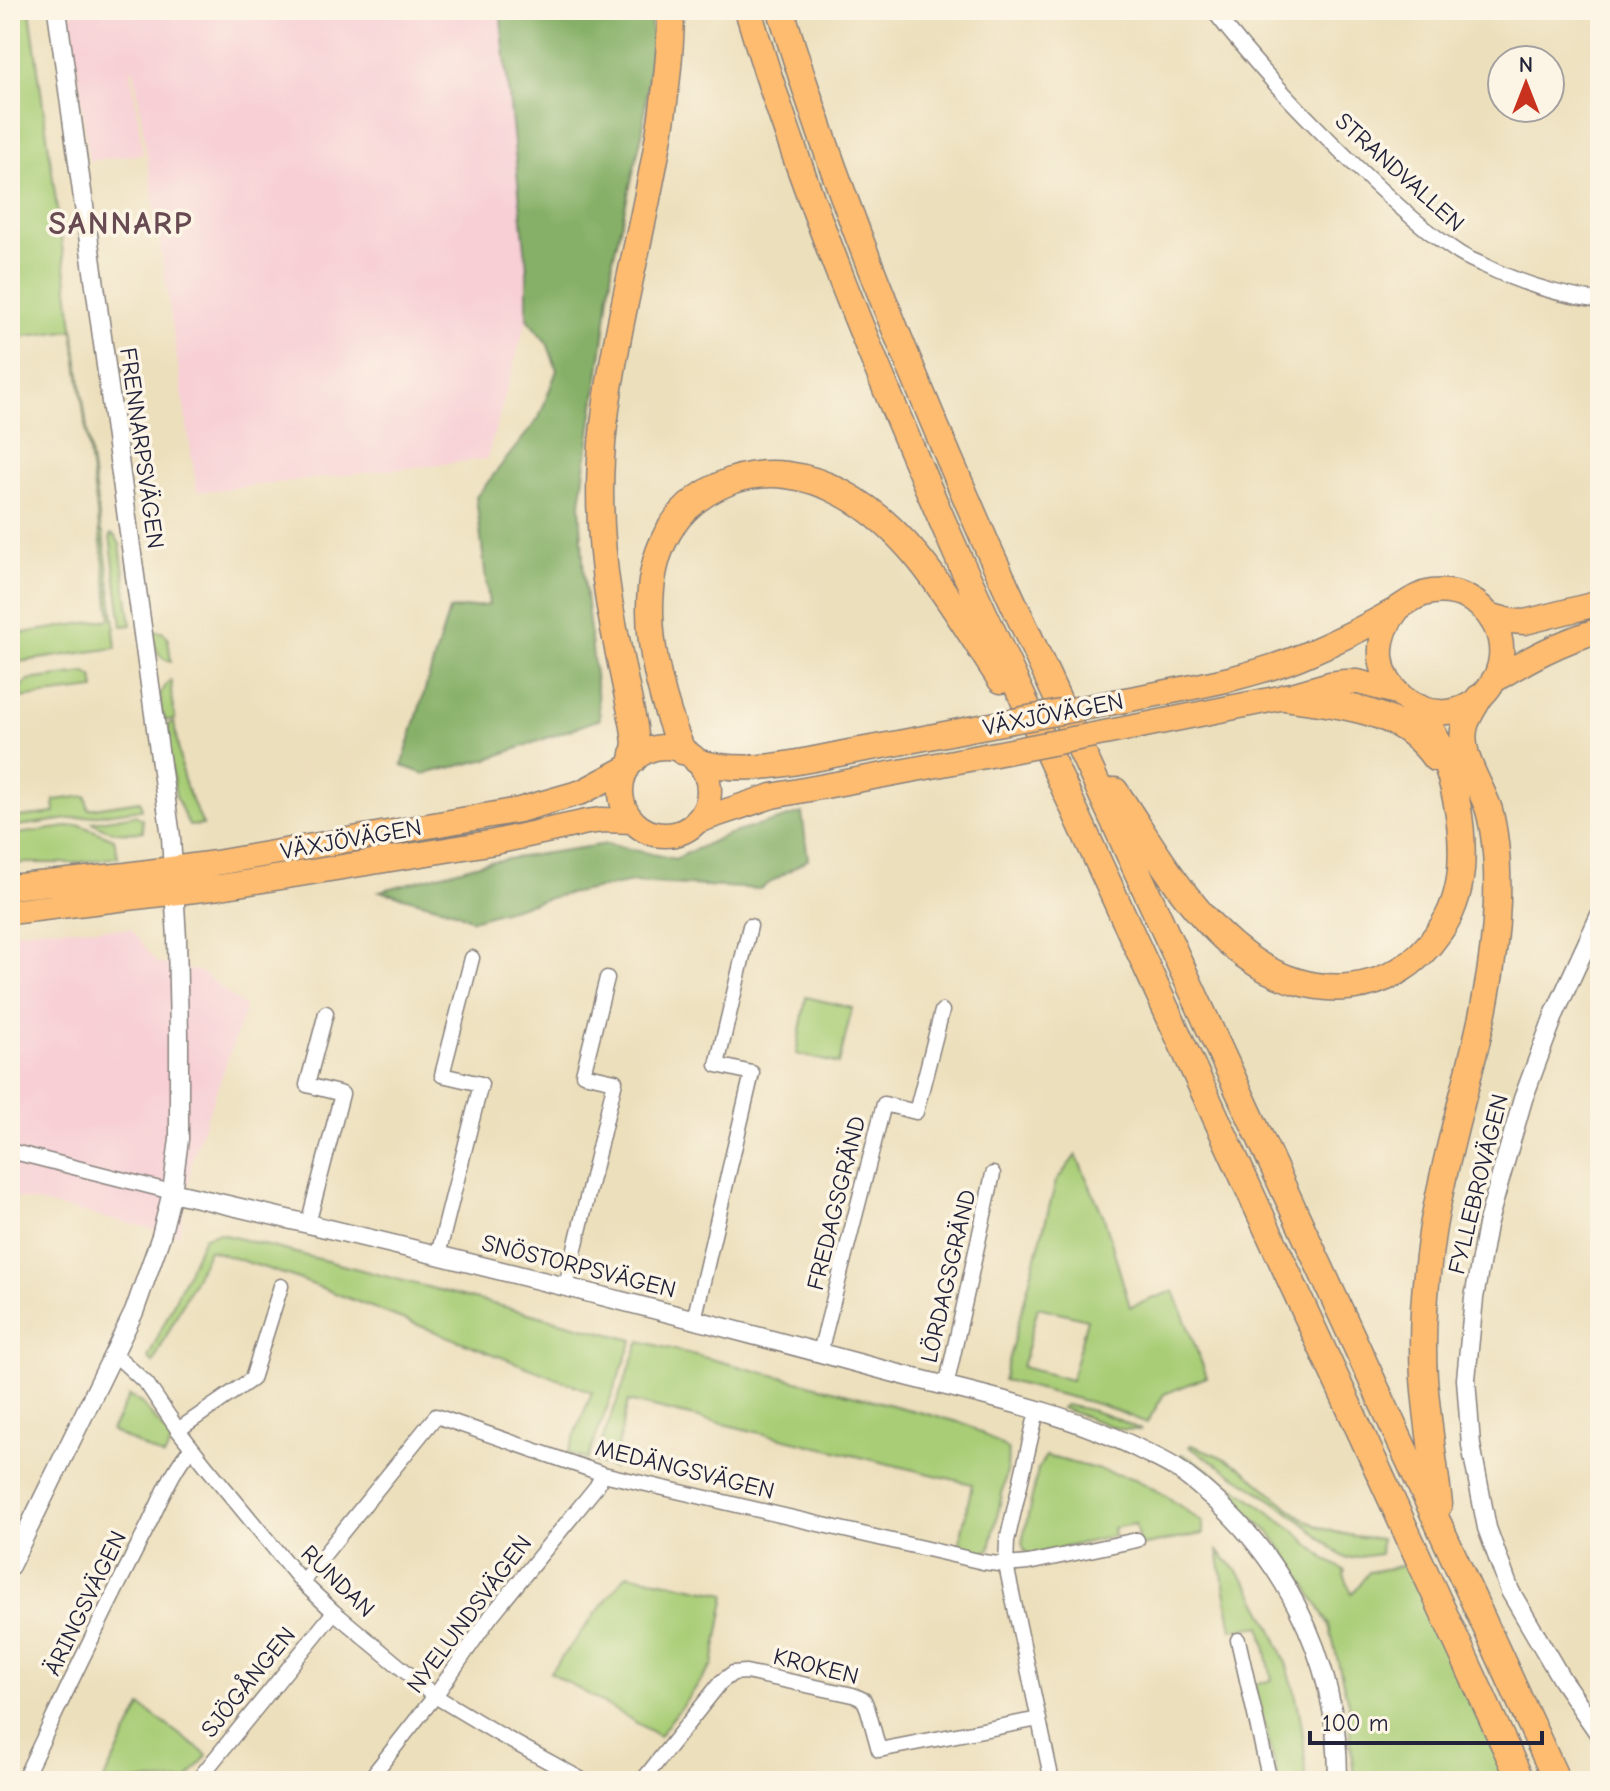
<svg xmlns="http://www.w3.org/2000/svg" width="1610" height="1791" font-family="'Comic Neue',sans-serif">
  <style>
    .built { fill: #f7cfd5 }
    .green { fill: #a8cd76; stroke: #657858; stroke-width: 2; fill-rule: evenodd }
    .forest { fill: #86b067; stroke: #546951; stroke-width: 2 }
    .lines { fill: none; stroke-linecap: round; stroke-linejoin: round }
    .minor-casing { stroke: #87807c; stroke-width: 17 }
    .tertiary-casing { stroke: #87807c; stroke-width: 21 }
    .trunk-casing { stroke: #87807c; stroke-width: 27 }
    .motorway-casing { stroke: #87807c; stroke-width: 29 }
    .minor { stroke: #fff; stroke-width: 14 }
    .tertiary { stroke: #fff; stroke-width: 18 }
    .trunk { stroke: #febc70; stroke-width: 24 }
    .motorway { stroke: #febc70; stroke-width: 26 }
    .trunk-bridge-casing { stroke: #87807c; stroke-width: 27; stroke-linecap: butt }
    .trunk-bridge { stroke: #febc70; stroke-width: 24 }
    .labels { text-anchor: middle; stroke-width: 7; stroke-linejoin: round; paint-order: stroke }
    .street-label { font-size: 24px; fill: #22223b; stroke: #fcf5e5 }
    .district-label { font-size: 32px; font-weight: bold; letter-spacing: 2px; fill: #674a52; stroke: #fcf5e5 }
  </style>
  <rect width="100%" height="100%" fill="#fcf5e5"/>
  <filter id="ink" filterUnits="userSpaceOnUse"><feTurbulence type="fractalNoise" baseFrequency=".0125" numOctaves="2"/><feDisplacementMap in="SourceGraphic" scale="16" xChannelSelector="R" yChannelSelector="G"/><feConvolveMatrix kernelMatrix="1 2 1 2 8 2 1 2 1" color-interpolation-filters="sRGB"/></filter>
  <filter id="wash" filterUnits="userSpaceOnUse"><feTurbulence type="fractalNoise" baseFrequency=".006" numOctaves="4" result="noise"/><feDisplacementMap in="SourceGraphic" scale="32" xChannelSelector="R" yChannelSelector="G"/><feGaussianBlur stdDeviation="1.8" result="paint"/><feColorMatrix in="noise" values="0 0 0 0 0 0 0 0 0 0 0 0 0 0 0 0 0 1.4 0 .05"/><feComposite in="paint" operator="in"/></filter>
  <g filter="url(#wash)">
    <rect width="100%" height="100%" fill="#ecdfbc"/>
    <path class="built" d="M70,10H501L527,268V319L487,459L197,492L134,69H131L143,154L89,161Z
      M45,928L131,929L157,963L202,972L246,1008L193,1156L179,1235L10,1196V932Z"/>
    <path class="green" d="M10,10H30L101,532L103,533L115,625L114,631L116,648L10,663V635L111,619L73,330L10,338Z
      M111,534L115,536L120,544L131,625L122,626L110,536Z
      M152,632H163L168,638L171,662C156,658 155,646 152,632Z
      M85,673L93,677L95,689L20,698L19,689L28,680Z
      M170,680L172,682L171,692L175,720H165L161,710L160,694Z
      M174,723L183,777L189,794L203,825L189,826L176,797L167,740L170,739L168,724Z
      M86,796L88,809L140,801L142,809L10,827V818L55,813L54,800Z
      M135,815L142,819L143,831C125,835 107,832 92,822Z
      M80,825L114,839L118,857L75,863H10V835Z
      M806,997L852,1008L839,1064L796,1054Z
      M1076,1155L1104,1217L1130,1307L1174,1291L1207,1377L1164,1394L1147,1423L1101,1405L1003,1380L1056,1182ZM1038,1307L1087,1319L1071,1380L1022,1367Z
      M218,1233L633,1340L587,1460L568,1453L592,1392L293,1277L209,1250L153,1363L148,1358L204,1237Z
      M640,1341L966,1424L1008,1449L1007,1471L990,1549L980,1556L958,1550L972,1484L628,1401L613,1468L594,1462Z
      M129,1396L141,1403L173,1440L164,1457L111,1431Z
      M1065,1405C1095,1410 1114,1417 1141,1430L1119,1429L1061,1408Z
      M1191,1445C1208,1451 1226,1458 1241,1468C1268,1488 1290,1514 1320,1527C1340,1535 1360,1537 1381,1539L1380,1554L1347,1559C1332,1550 1321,1538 1308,1527C1271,1497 1229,1472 1189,1447Z
      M1182,1454L1206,1468L1240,1491L1294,1530L1324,1558L1345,1571L1344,1575L1352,1594L1369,1572L1411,1564L1507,1781H1354L1348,1703L1329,1625L1296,1569L1273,1536L1233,1499L1187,1469L1178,1459Z
      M1046,1456L1135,1479L1165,1495L1203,1523V1534L1140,1546L1135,1524L1113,1528L1114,1536L1031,1555L1025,1551L1022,1543L1038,1469Z
      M1218,1551C1227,1561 1239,1571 1247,1583C1252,1589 1255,1597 1259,1604C1289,1658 1307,1719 1305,1781H1279L1254,1685L1272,1680L1261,1626L1232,1630Z
      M627,1574L726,1594L713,1665L659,1736L550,1672Z
      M141,1706L207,1755L187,1781H103Z"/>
    <path class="forest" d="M500,10H650L652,36L643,130L613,259L605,329L580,503L584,578L600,719L488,759L424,774L402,766L449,610L489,605L476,497L539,418L557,370L547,343L527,319V268Z
      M802,813L808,859L760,889L633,882L557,896L472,920L452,910L380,891L487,862L607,844L675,859L726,835Z"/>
  </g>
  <g filter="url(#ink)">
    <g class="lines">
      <defs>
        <path id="minor" d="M1213,10C1258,69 1309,121 1362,172C1390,199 1424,230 1456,251C1464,257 1474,261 1483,265C1521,284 1559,295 1600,301
          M10,1151L172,1192
          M308,1224L342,1094L307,1085L326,1013
          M438,1255L481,1084L442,1075L472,958
          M566,1286L615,1081L583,1074L607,978
          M694,1320L752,1073L717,1065L750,926
          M820,1352L884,1104L916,1112L942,1011
          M112,1356L122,1361L147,1384L178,1430L207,1467L302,1582L334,1612L435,1696L495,1732L584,1781
          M946,1387L993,1174
          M1037,1411L1007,1541L1006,1565L1052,1781
          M178,1430L252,1379L281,1286
          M302,1582L436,1416L603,1474L983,1562L1006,1565L1028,1563L1137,1540
          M1238,1640L1270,1781
          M23,1781C64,1696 104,1611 147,1528C158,1506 174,1465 192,1448
          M197,1781L334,1612
          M368,1781L435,1696L491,1616L596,1487L603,1474
          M642,1781L721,1682L733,1673L746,1672L853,1695L864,1700L868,1710L879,1750L1039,1719"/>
        <path id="tertiary" d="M1600,915L1555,1013L1523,1099L1487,1225L1474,1298L1466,1379L1471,1445L1487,1528L1510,1591L1562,1680L1600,1735
          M172,1192C409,1247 645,1305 880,1369C968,1393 1062,1409 1143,1451C1155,1457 1169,1463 1180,1471C1281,1545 1339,1657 1338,1781
          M10,1566L134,1312L161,1236L172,1192L179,1139V1034L177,939L171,837L57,10"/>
        <path id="trunk" d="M1489,615L1510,621L1525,622L1600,603
          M1493,681C1528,659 1560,642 1600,630
          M1125,700C1186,688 1249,679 1307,654C1337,641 1366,627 1394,611C1407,603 1417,594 1432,592C1486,585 1523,647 1487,690C1437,750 1342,677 1398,609
          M1135,727L1285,697L1330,684L1345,682H1358L1396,692
          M621 791a44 44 0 1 1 88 0a44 44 0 1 1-88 0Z
          M696,761C748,776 797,762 849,752C889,745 930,737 970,729
          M697,821L772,796L985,756
          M10,887L126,875L216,863L519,810L582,792L627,768
          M10,912L220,887L495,842L587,822L602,820L633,821"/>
        <path id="motorway" d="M748,10C804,198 880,379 959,559L1521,1781
          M781,10C836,194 911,372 988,548L1557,1781
          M1285,697C1340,706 1400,707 1435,758
          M682,751C646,664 617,523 731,481C767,468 807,474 842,493C915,531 956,613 1001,680
          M633,760L636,743L634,727C626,685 616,643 609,601C600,544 597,483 604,425C620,287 670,149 671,10
          M1115,791C1154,848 1189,915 1247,957C1310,1002 1393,1000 1439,932C1452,914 1459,893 1461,870C1464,830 1456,788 1442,751C1436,736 1426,723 1419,708
          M1439,1504C1434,1462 1427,1420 1424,1378C1421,1330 1425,1281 1432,1233C1450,1121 1494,1015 1497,901C1498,870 1497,840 1489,810C1480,783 1457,754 1465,725C1468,715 1474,707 1479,698"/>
      </defs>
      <use href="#minor" class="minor-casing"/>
      <use href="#tertiary" class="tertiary-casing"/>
      <use href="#trunk" class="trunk-casing"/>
      <use href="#motorway" class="motorway-casing"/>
      <use href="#minor" class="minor"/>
      <use href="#tertiary" class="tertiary"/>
      <use href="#trunk" class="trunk"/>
      <use href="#motorway" class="motorway"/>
      <defs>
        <path id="trunk-bridge" d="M970,729L1125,700
          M985,756L1135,727"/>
      </defs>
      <use href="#trunk-bridge" class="trunk-bridge-casing"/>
      <use href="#trunk-bridge" class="trunk-bridge"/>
    </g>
  </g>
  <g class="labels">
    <g class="street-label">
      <text transform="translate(1400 172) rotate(42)" y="8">STRANDVALLEN</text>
      <text transform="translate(142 448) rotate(82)" y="8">FRENNARPSVÄGEN</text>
      <text transform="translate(1053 714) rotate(-11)" y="8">VÄXJÖVÄGEN</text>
      <text transform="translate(351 839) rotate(-10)" y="8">VÄXJÖVÄGEN</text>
      <text transform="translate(1478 1184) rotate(-76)" y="8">FYLLEBROVÄGEN</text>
      <text transform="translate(836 1203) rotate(-76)" y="8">FREDAGSGRÄND</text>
      <text transform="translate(579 1266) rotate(14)" y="8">SNÖSTORPSVÄGEN</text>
      <text transform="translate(948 1276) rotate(-77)" y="8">LÖRDAGSGRÄND</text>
      <text transform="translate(685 1469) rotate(14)" y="8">MEDÄNGSVÄGEN</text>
      <text transform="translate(338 1581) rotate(44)" y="8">RUNDAN</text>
      <text transform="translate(85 1603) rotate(-64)" y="8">ÄRINGSVÄGEN</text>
      <text transform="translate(469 1614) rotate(-53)" y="8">NYELUNDSVÄGEN</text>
      <text transform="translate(816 1666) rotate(14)" y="8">KROKEN</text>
      <text transform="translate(248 1682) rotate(-51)" y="8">SJÖGÅNGEN</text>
    </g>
    <g class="district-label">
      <text x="121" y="234">SANNARP</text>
    </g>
  </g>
  <rect width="1610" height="1791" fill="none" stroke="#fcf5e5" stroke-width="40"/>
  <g transform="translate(1526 84)"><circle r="38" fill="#fcf5e5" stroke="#a5a1a1" stroke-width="2"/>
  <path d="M0-6L14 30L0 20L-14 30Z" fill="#c8321e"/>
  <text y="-12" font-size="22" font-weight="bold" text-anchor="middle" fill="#22223b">N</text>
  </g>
  <path d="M1310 1731v12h232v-12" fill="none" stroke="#22223b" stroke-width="4"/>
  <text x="1322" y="1731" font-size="24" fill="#22223b" stroke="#fcf5e5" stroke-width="6" paint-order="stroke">100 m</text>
</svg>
